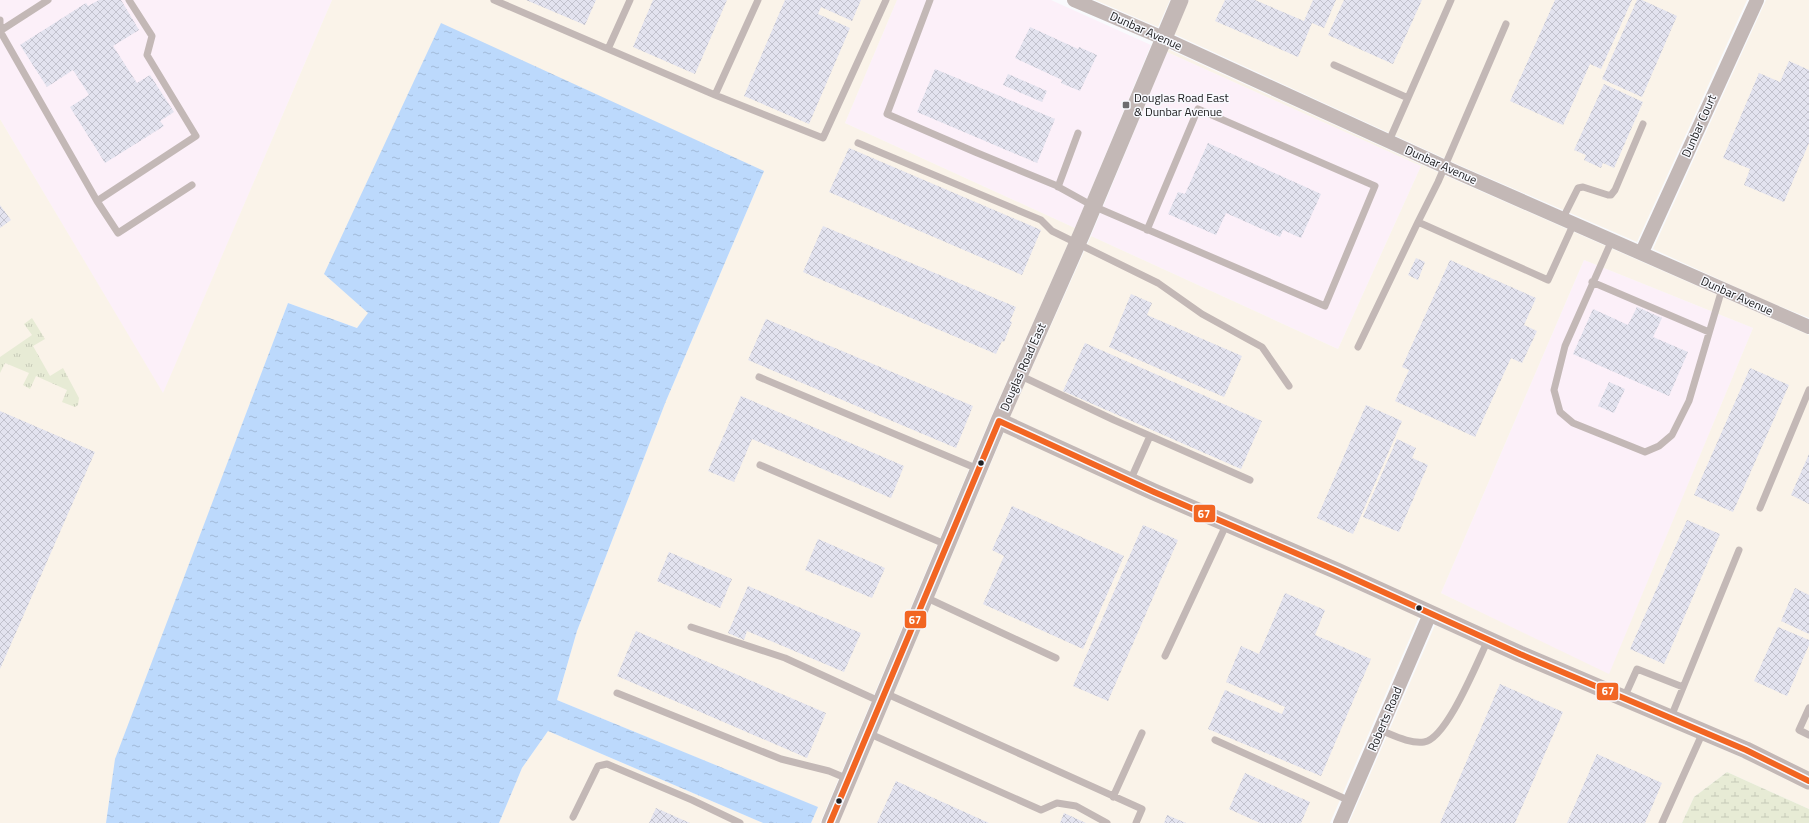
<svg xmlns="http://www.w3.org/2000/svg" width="1809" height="823" font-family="'Titillium Web',sans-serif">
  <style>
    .commercial { fill: #fcf0f9 }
    .industrial { fill: #faf3e9; fill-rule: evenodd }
    .grass { fill: url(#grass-tufts) }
    .wetland { fill: url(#wetland-marsh) }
    .water { fill: url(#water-ripples) }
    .building { fill: url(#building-cross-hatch) }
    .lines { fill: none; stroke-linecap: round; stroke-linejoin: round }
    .service { stroke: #c3b8b6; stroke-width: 7 }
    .minor { stroke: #c3b8b6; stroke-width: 14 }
    .tertiary { stroke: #c3b8b6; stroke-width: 17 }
    .bus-1-casing { stroke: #f8f9fe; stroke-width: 9 }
    .bus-1 { stroke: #f26522; stroke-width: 6 }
    .poi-dot { fill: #6c6c6f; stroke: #f8f9fe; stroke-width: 1.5 }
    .bus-dot { fill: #202022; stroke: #f8f9fe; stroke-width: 1.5 }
    .labels { text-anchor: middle; stroke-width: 3; stroke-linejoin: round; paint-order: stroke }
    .street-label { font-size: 12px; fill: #202022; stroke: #f8f9fe }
    .poi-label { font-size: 12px; fill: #202022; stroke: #f8f9fe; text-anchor: start }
    .line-badge { stroke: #f8f9fe; stroke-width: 1.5 }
    .badge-label { font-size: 11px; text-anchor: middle; font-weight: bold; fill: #fff }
  </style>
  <defs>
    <pattern id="grass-tufts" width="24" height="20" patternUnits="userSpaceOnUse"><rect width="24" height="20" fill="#e7ebd5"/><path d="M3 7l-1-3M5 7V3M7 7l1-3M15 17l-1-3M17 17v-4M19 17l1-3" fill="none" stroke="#c6c9b7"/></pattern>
    <pattern id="wetland-marsh" width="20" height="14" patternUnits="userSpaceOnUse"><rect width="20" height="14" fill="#e7ebd5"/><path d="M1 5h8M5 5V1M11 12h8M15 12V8" fill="none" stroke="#c6c9b7"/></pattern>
    <pattern id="water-ripples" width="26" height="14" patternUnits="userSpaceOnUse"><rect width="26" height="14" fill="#bcd9fc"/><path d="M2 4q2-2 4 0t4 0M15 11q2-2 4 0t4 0" fill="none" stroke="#a1bad8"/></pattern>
    <pattern id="building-cross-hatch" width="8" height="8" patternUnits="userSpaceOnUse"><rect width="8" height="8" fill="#e3e3ef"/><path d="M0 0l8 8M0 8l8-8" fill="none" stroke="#c2c2cd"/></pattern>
  </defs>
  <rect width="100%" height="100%" fill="#f9fafd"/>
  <path class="commercial" d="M0,0H332L163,394L0,119Z
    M897,0H1051L1151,45L1075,228L845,123Z
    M1167,52L1421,166L1338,349L1091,236Z
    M1584,260L1753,328L1609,675L1441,593Z"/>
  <path class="industrial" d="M332,0H897L845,123L1075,228L988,424L820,823H811L817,807L557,700L577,631L666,401L764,171L369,313L357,328L288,303L116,759L106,823H0V119L163,393Z
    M1095,0H1170L1158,27Z
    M1189,0H1747L1637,242L1459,165L1174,34Z
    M1766,0H1809V318L1762,299L1653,249Z
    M1168,49L1453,179L1809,335V772L1157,485L1010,417L1091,236L1338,349L1421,166L1167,52ZM1584,260L1753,328L1609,674L1441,593Z
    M1004,432L1419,617L1330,823H839Z
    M1435,625L1743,758L1809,789V809L1727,772L1694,797L1682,823H1349Z
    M548,731L763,823H499L522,768Z"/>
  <path class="grass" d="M32,318L45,339L33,346L50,376L63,368L79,398L78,405L75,407L62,402L67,390L36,376L30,389L23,385L29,373L5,363L0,373V357L32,335L24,324Z"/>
  <path class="wetland" d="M1727,772L1809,809V823H1682L1694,797Z"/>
  <path class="water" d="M441,23L764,171L666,401L577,631L557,700L818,807L811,823H763L548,731L522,768L499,823H106L115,759L288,303L357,328L368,313L324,274Z"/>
  <path class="building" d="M99,0H121L139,30L113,46L137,83L150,75L174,112L160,121L164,126L105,163L70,107L89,95L73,70L47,87L20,45L86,3L88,6Z
    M526,0H596L585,25Z
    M653,0H727L695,74L633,47Z
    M785,0H861L852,21L821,7L818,14L850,28L809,124L744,96Z
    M1225,0H1255L1304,21L1313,0H1336L1324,28L1312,23L1298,57L1215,21Z
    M1344,0H1422L1393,64L1328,35Z
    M1555,0H1632L1601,69L1590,64L1563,125L1510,101Z
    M1637,0H1642L1677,16L1642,97L1602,79Z
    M1030,27L1078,49L1079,47L1097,55L1080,91L1061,83L1062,80L1015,58Z
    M1789,61L1809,70V143L1784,202L1744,185L1750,169L1723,158L1759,73L1780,82Z
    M935,69L1055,119L1037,163L917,112Z
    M1008,74L1047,91L1042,102L1003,85Z
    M1604,84L1643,102L1614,168L1603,163L1601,168L1584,160L1586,155L1574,150Z
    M1208,143L1321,194L1301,238L1283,230L1280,237L1226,213L1216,235L1168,214L1178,192L1185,194Z
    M849,148L1041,230L1022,275L829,192Z
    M0,205L11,220L0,228Z
    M823,226L1016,307L1010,321L1012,322L1004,342L1002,341L996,354L803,272Z
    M1416,258L1425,262L1418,280L1408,275Z
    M1450,260L1536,298L1524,325L1537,331L1522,363L1511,358L1475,437L1395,401L1409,370L1402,367Z
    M1131,294L1152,303L1147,315L1242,356L1224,397L1109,347Z
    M1637,307L1662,318L1653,337L1688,352L1669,396L1573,354L1593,309L1628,325Z
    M766,319L973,406L956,448L748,360Z
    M1085,343L1262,421L1241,469L1063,391Z
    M1750,368L1789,385L1733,512L1694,495Z
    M1609,382L1625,389L1614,413L1598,406Z
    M741,396L904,466L891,498L752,439L734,482L708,471Z
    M1366,405L1402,421L1353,534L1317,518Z
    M0,411L95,452L0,669Z
    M1397,439L1416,448L1412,458L1428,465L1399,532L1363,517Z
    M1809,454V504L1791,495Z
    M1012,506L1124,556L1083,649L983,604L1004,556L992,550Z
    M1687,520L1720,534L1664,664L1630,649Z
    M1143,525L1178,540L1108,701L1073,686Z
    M818,539L885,568L872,598L805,570Z
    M669,552L732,579L720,608L657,581Z
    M748,586L861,633L844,672L747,631L744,640L728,633Z
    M1795,588L1809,595V634L1781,621Z
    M1285,593L1325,610L1315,635L1371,659L1321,776L1208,729L1225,690L1282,714L1285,707L1226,682L1241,646L1259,654Z
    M1778,627L1809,640V645L1787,696L1754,681Z
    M636,631L826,713L807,758L617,676Z
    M1500,684L1563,712L1515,823H1440Z
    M1597,754L1662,783L1645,823H1567Z
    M1245,773L1310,802L1301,823H1260L1229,809Z
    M896,781L989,823H877Z
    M656,808L690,823H649Z
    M1064,813L1086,823H1060Z
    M1167,815L1186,823H1164Z"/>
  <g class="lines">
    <path class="service" d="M48,0L0,31L97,201L196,136L147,55L152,36L129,0
      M494,0L715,95L823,138L886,0
      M930,0L887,114L975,152L1055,185L1093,206L1325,306L1375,186L1198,109L1147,230
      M0,20V31
      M1506,24L1438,182L1418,222L1548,280L1574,223
      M608,49L630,0
      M1334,65L1408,98
      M715,95L758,0
      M1389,141L1451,0
      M858,143L1041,220L1052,231L1158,283L1202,314L1262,347L1289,386
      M1058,187L1078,133
      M97,201L118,233L192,185
      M1563,218L1578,188L1583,187L1608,195H1611L1615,190L1643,124
      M1612,240L1565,346L1554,390L1560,412L1573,423L1645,452L1659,446L1672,435L1689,401L1722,289
      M1592,282L1709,332
      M1358,347L1418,222
      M1019,375L1114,420L1250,480
      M759,377L978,469
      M760,465L947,545
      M1130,481L1150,436
      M1760,508L1809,390
      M925,597L1056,658
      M691,627L785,658L881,702
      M1165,656L1227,523
      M617,693L781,759L829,771L848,779
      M885,693L1142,809L1136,823
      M1624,698L1637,669L1683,687
      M1809,708L1799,730L1809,735
      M1671,717L1739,550
      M1380,730C1393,735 1410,744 1424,742C1447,739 1478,660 1488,640
      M868,733L1041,810L1057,803L1076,806L1107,823
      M1215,740L1350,801
      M1113,797L1142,733
      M573,817L598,766L607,764L692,800L740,823
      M1662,823L1703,732"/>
    <path class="minor" d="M1074,0L1163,38L1456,172L1809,327
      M1642,252L1757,0
      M1340,823L1430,614"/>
    <path class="tertiary" d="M999,421L1154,492L1337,571L1520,654L1746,750L1809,781
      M830,823L999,421L1082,233L1180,0"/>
    <defs>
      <path id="bus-1" d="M830,823L999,421L1154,492L1337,571L1520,654L1746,750L1809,781"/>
    </defs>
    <use href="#bus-1" class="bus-1-casing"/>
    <use href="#bus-1" class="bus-1"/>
  </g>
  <rect class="poi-dot" x="1122" y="101" width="8" height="8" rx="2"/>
  <g class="bus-dot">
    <circle cx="981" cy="463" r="3.5"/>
    <circle cx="1419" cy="608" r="3.5"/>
    <circle cx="839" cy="801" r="3.5"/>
  </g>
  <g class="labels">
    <g class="street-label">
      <text transform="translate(1146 31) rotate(24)" y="4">Dunbar Avenue</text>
      <text transform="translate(1699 126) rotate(-66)" y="4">Dunbar Court</text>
      <text transform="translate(1441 165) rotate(24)" y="4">Dunbar Avenue</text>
      <text transform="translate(1737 296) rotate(24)" y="4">Dunbar Avenue</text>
      <text transform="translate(1023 367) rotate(-66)" y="4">Douglas Road East</text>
      <text transform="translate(1385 719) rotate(-67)" y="4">Roberts Road</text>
    </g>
    <g class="poi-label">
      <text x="1134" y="102">Douglas Road East<tspan x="1134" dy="14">&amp; Dunbar Avenue</tspan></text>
    </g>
  </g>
  <g class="line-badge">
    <rect x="1193" y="504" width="23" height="19" rx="4" fill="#f26522"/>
    <rect x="904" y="610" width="23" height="19" rx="4" fill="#f26522"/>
    <rect x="1596" y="682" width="23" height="19" rx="4" fill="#f26522"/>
  </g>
  <g class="badge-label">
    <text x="1204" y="518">67</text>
    <text x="915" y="624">67</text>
    <text x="1608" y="695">67</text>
  </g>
</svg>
